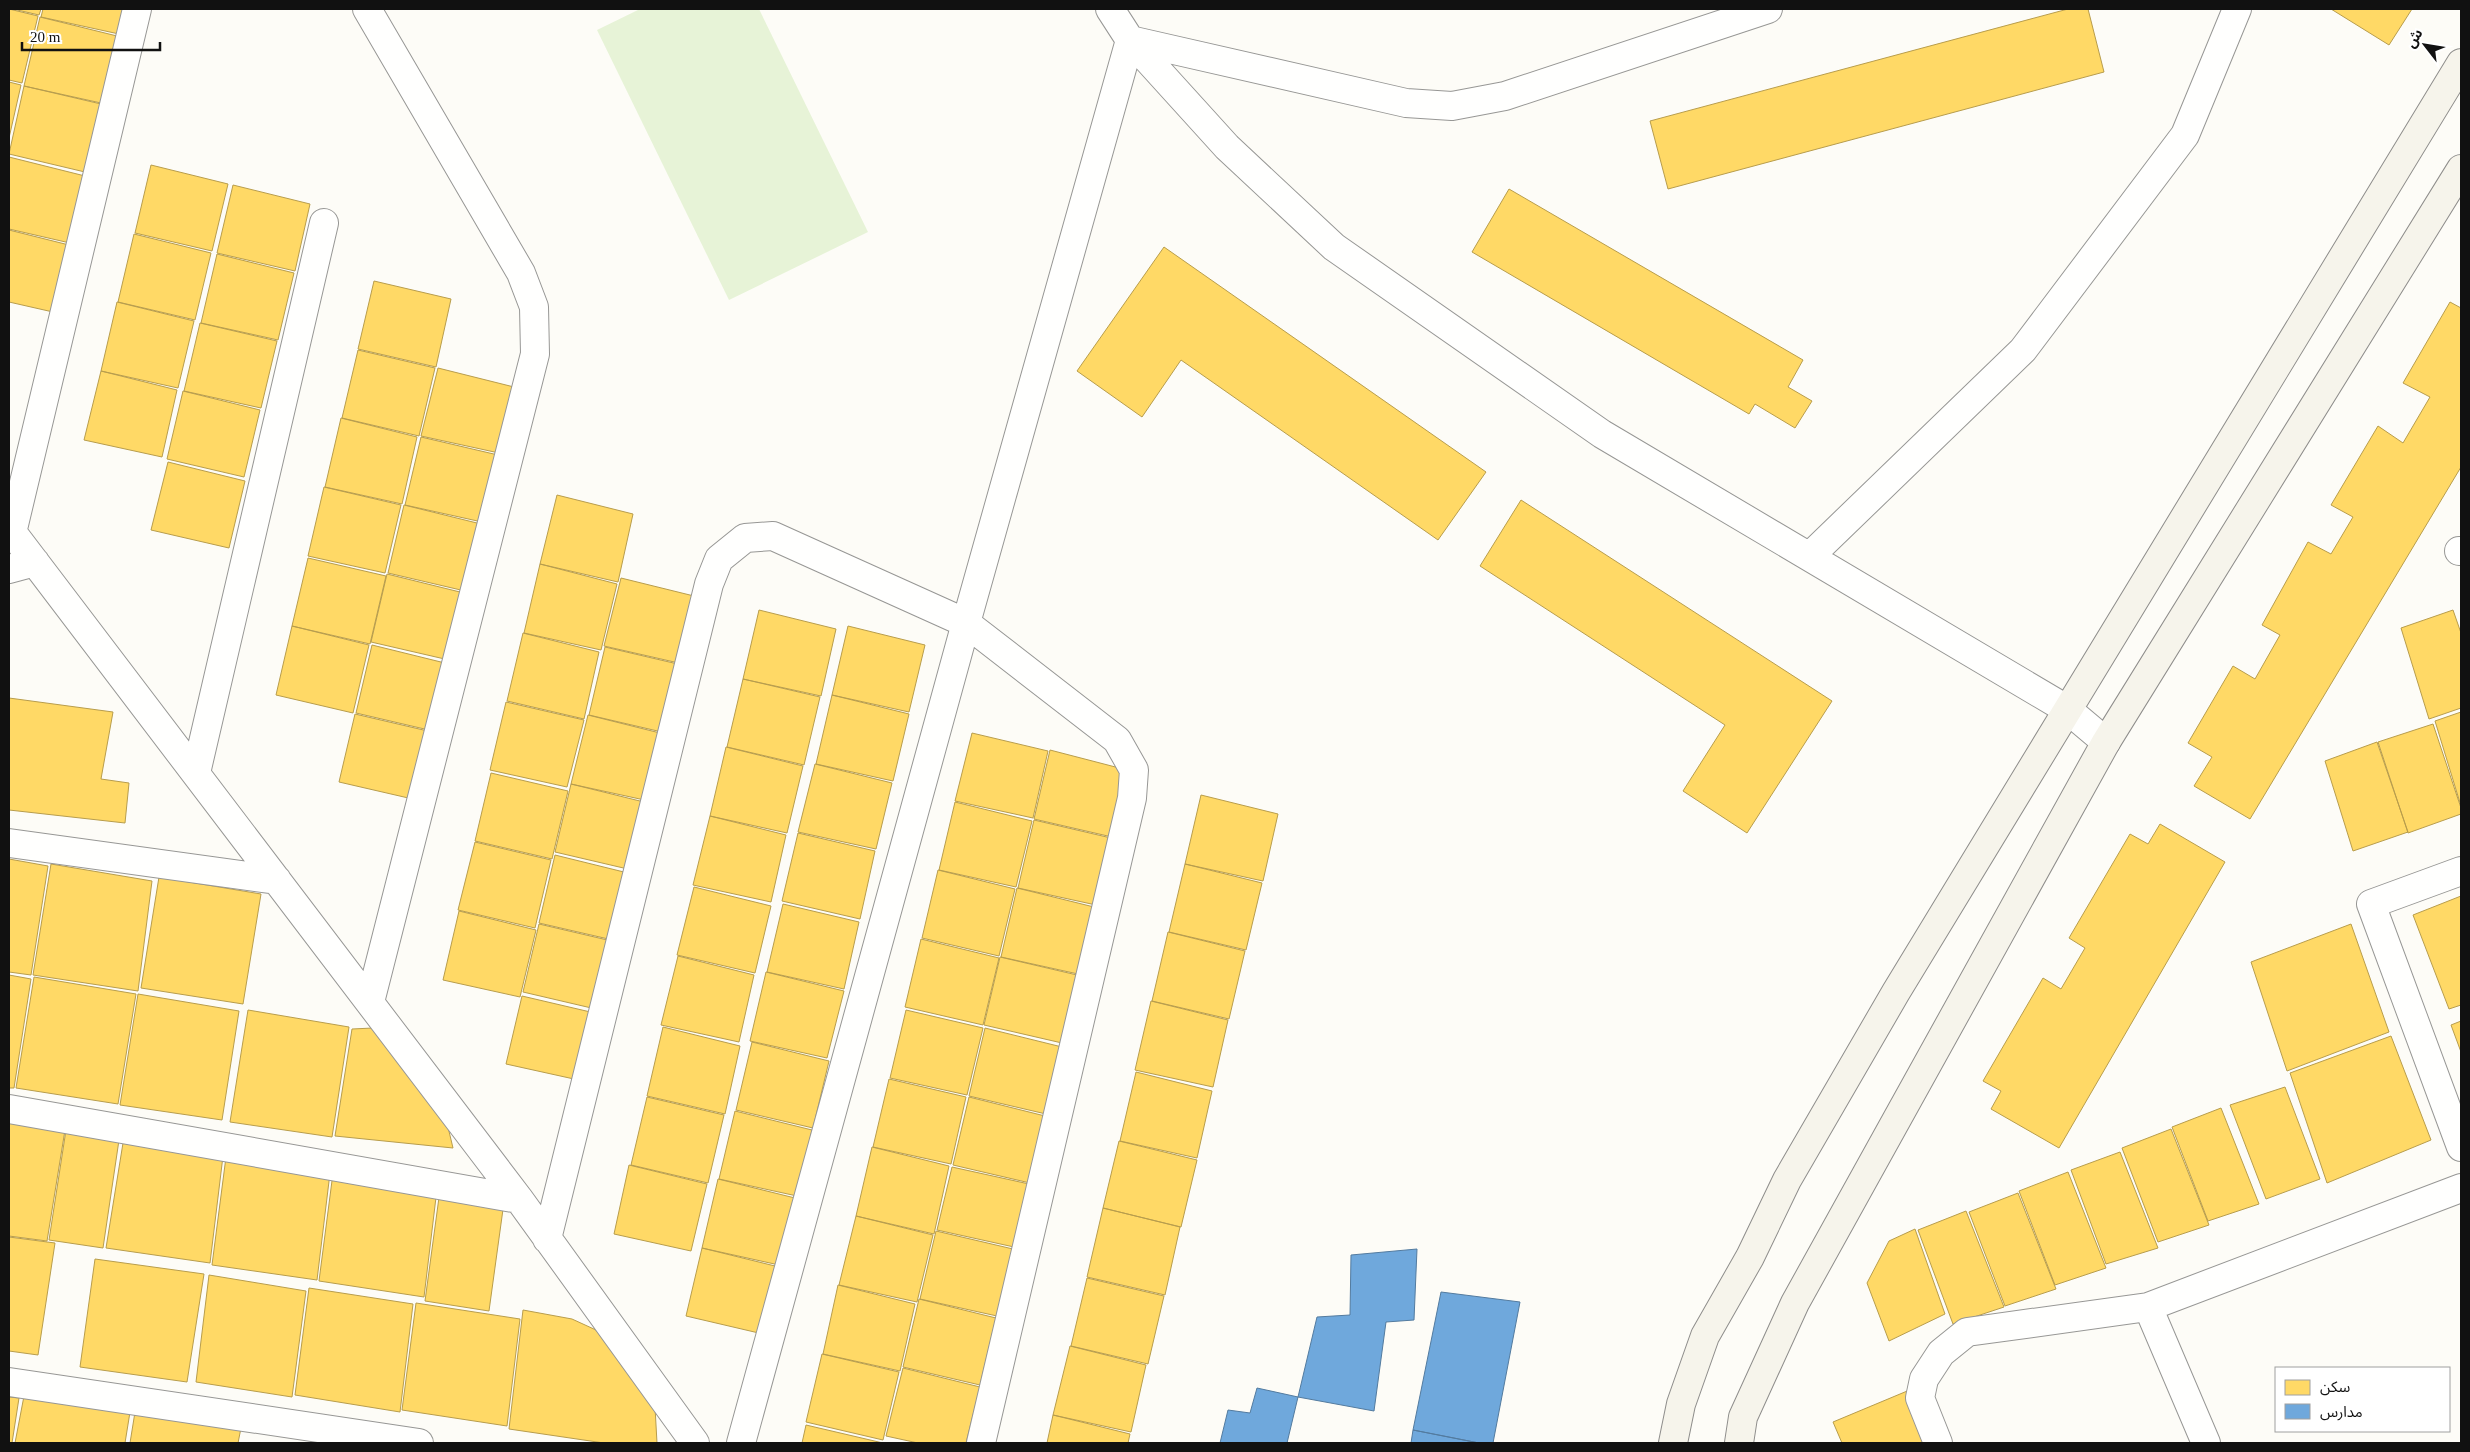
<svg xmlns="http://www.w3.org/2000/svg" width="2470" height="1452" font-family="'Times New Roman','Noto Sans Arabic',serif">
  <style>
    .green { fill: #e7f3d7 }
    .homes { fill: #ffd966; stroke: #b89d4c }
    .schools { fill: #6fa8dc; stroke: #537b9f }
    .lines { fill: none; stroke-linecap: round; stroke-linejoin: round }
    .minor-casing { stroke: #979795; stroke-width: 30 }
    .secondary-casing { stroke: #8e8d8b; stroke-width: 30 }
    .minor { stroke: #fffffe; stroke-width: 28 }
    .secondary { stroke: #f6f4eb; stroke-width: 28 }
  </style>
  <rect width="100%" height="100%" fill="#fdfcf7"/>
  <path class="green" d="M640,9H759L868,232L729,300L597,30Z"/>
  <path class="homes" d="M9,9L38,16L22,83L9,80Z
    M13,9H41L39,15Z
    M43,9H125L119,34L41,17Z
    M2068,9H2088L2104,72L1668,189L1650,121Z
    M2331,9H2412L2389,45Z
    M40,17L117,36L101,103L24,86Z
    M9,82L21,85L9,138Z
    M24,86L101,104L85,172L9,154Z
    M9,157L85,176L70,243L9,229Z
    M151,165L228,184L212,251L135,233Z
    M233,185L310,204L295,271L217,253Z
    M1509,189L1803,360L1788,387L1812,401L1795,428L1755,404L1749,414L1472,252Z
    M9,230L69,245L53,312L9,302Z
    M134,234L211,253L195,320L118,302Z
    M1164,247L1486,472L1438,540L1181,360L1142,417L1077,371Z
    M217,254L294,273L278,340L201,323Z
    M374,281L451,299L436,367L358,349Z
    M117,302L194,321L178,388L101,371Z
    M2450,302L2461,308V467L2250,819L2194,786L2212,757L2188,743L2233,666L2255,679L2280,635L2262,625L2308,542L2331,554L2353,517L2331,505L2378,426L2403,443L2430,397L2403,383Z
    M200,323L277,341L261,408L184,391Z
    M358,350L435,368L419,436L342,418Z
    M438,368L514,387L499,453L421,436Z
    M101,371L177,390L162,457L84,440Z
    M183,391L260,410L244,477L167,459Z
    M341,418L417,437L402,504L325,487Z
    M421,437L498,455L482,522L405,505Z
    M168,462L245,481L229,548L151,530Z
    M324,487L401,505L385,573L308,556Z
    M557,495L633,514L618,582L540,564Z
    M1521,500L1832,701L1747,833L1683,791L1725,725L1480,566Z
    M404,505L481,524L465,591L388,573Z
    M308,558L386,576L370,644L292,626Z
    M540,564L617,584L601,650L524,633Z
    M387,574L464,593L449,660L371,642Z
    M621,578L698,597L683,664L604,646Z
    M759,610L836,629L821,696L743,679Z
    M2453,610L2461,633V708L2429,719L2401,628Z
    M292,626L369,645L353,713L276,695Z
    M848,626L925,645L909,712L832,695Z
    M523,633L599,652L584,719L507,701Z
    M372,645L449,664L433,731L356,713Z
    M605,647L682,665L666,733L589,715Z
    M743,679L820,697L804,765L727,747Z
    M832,695L909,714L893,781L816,764Z
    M9,698L113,712L101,779L129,783L125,823L9,810Z
    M506,702L584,720L567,787L490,770Z
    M2461,712V806L2435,721Z
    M355,714L432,732L417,800L339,782Z
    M588,715L664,734L649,801L571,784Z
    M2433,724L2461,808V814L2408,833L2378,742Z
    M972,733L1048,751L1033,818L955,801Z
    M2377,742L2408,832L2353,851L2325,761Z
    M726,747L803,766L787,833L710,816Z
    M1050,750L1127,770L1112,837L1034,819Z
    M815,764L892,783L876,849L798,832Z
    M491,773L568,791L552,859L475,841Z
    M571,784L648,803L632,870L555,852Z
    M1201,795L1278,814L1263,881L1185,864Z
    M955,802L1032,821L1016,887L939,870Z
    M710,816L786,835L771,902L693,885Z
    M1034,820L1111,838L1096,905L1018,888Z
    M2160,824L2225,862L2059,1148L1991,1109L2001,1091L1983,1081L2043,978L2061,989L2085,948L2069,938L2130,834L2148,844Z
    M798,833L875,851L860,919L782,901Z
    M475,842L551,860L535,928L458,910Z
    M555,855L632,874L617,941L539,923Z
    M9,859L48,866L31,975L9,972Z
    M51,864L152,881L138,991L33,975Z
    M1185,864L1262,883L1246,950L1169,932Z
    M938,870L1015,889L999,956L922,938Z
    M159,877L261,894L243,1004L141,988Z
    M694,887L771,906L755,973L677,955Z
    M1017,888L1094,907L1078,974L1001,957Z
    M2461,896V1005L2449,1009L2413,915Z
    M783,904L859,922L844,989L767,972Z
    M459,911L536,930L520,997L443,980Z
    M539,924L616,942L600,1010L523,992Z
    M2351,924L2389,1032L2287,1071L2251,962Z
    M1168,932L1245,951L1229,1019L1152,1001Z
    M921,939L999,958L983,1025L905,1007Z
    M678,956L754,975L739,1042L661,1025Z
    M1000,957L1077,975L1062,1043L984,1025Z
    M766,972L844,991L827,1058L750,1041Z
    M9,975L31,979L14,1088H9Z
    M34,977L136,994L118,1104L16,1088Z
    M138,994L239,1011L222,1120L120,1105Z
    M522,996L599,1014L583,1081L506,1064Z
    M1151,1001L1228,1020L1213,1087L1135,1070Z
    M248,1010L349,1027L332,1137L230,1122Z
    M906,1010L983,1028L967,1095L890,1078Z
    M2461,1021V1052L2451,1025Z
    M663,1027L740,1046L725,1114L647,1096Z
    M373,1028L447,1123L453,1148L335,1136L352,1029Z
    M985,1028L1062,1047L1046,1114L969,1096Z
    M2391,1036L2431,1140L2327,1183L2290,1073Z
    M752,1042L829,1061L813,1128L736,1110Z
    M1136,1072L1212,1091L1197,1158L1120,1141Z
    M889,1079L966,1097L951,1164L873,1147Z
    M2285,1087L2320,1179L2266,1199L2230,1105Z
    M647,1097L724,1115L708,1183L631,1165Z
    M969,1097L1045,1116L1030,1183L953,1165Z
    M2221,1108L2259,1204L2208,1221L2172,1127Z
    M735,1111L812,1130L797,1196L719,1179Z
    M9,1122L65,1130L47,1241L9,1236Z
    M2171,1129L2209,1225L2158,1242L2122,1148Z
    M66,1130L119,1140L103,1248L49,1240Z
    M1119,1141L1197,1160L1181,1227L1103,1208Z
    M123,1143L223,1156L210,1263L106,1248Z
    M872,1147L949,1166L934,1234L856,1216Z
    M2120,1152L2158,1248L2106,1264L2071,1170Z
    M226,1157L330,1173L317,1280L212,1265Z
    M629,1165L707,1184L691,1251L614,1234Z
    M952,1167L1029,1184L1014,1247L937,1230Z
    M2068,1172L2106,1268L2055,1285L2019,1191Z
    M333,1173L437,1189L424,1297L319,1281Z
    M718,1179L795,1198L779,1265L702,1248Z
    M440,1190L504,1202L489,1311L425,1301Z
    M2018,1193L2056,1289L2005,1306L1969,1212Z
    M1103,1208L1180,1227L1165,1295L1087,1277Z
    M1966,1211L2004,1307L1953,1324L1918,1230Z
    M856,1216L933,1235L917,1302L839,1285Z
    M1915,1229L1945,1314L1889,1341L1867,1283L1889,1241Z
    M936,1231L1013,1249L997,1316L920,1299Z
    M9,1237L55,1243L38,1355L9,1351Z
    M702,1248L779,1267L763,1334L686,1316Z
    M95,1259L204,1274L187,1382L80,1367Z
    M209,1275L306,1291L292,1397L196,1382Z
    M1087,1278L1164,1296L1148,1364L1071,1346Z
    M838,1285L915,1304L900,1371L823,1354Z
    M309,1288L413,1304L400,1412L295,1395Z
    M919,1299L996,1318L980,1385L903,1367Z
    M416,1303L520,1319L507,1426L402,1410Z
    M523,1310L572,1319L596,1330L655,1407L657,1443H604L509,1429Z
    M1070,1346L1146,1365L1131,1432L1053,1415Z
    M822,1354L899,1372L883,1440L806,1422Z
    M903,1368L980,1387L966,1443H918L886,1436Z
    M1912,1389L1932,1443H1842L1833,1422Z
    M24,1396L130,1412L125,1443H15Z
    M9,1397L19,1398L12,1443H9Z
    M135,1412L241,1428L238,1443H130Z
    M1053,1415L1130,1434L1128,1443H1047Z
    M806,1425L883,1443H802Z"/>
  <path class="schools" d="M1417,1249L1414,1320L1386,1322L1374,1411L1298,1397L1317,1317L1350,1315L1351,1255Z
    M1441,1292L1520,1302L1493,1443H1479L1413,1430Z
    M1257,1388L1298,1397L1287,1443H1220L1228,1410L1250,1413Z
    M1413,1430L1479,1443H1411Z"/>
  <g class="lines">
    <defs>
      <path id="minor" d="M367,9L521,273L534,307L535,354L370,1002
        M1110,9L1130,40L1227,147L1334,247L1602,434L2068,710L2106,742
        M9,528L519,1199L695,1443
        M12,533L137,9
        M2459,551H2461
        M1810,556L2023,350L2185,135L2237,9
        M9,569L35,562
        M196,773L324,223
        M9,843L277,880
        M2461,871L2371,904L2461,1147
        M9,1109L519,1199
        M547,1239L709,584L719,559L745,538L773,536L966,623L1117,740L1134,770L1132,798L981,1443
        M2148,1307L2206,1443
        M9,1382L419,1443
        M741,1443L966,623L1130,40L1406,103L1452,106L1505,96L1768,9
        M1938,1443L1920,1398L1924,1379L1941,1353L1967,1332L2148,1307L2461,1188"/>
      <path id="secondary" d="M1673,1443L1681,1404L1705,1336L1750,1257L1787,1180L1896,992L2461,63
        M1739,1443L1743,1417L1795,1303L2106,742L2461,169"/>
    </defs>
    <use href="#minor" class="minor-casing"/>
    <use href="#secondary" class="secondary-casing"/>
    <use href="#minor" class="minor"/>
    <use href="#secondary" class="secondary"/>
  </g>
  <rect width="2470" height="1452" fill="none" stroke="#111111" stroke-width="20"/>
  <rect x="2275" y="1367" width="175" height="65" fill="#ffffff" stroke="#a0a0a0"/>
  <rect x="2285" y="1380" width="25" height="15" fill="#ffd966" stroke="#a0a0a0"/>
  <text x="2320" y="1392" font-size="15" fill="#111111">سكن</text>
  <rect x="2285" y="1404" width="25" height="15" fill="#6fa8dc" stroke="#a0a0a0"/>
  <text x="2320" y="1417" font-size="15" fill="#111111">مدارس</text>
  <g transform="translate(2425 45) rotate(301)" stroke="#ffffff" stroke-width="4" paint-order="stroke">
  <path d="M0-4L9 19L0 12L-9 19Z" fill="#111111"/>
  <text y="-8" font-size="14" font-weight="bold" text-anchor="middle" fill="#111111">ش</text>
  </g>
  <path d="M22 42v8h138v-8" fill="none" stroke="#111111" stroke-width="2.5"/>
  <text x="30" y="42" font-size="15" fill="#111111" stroke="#ffffff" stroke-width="4" paint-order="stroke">20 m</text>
</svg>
